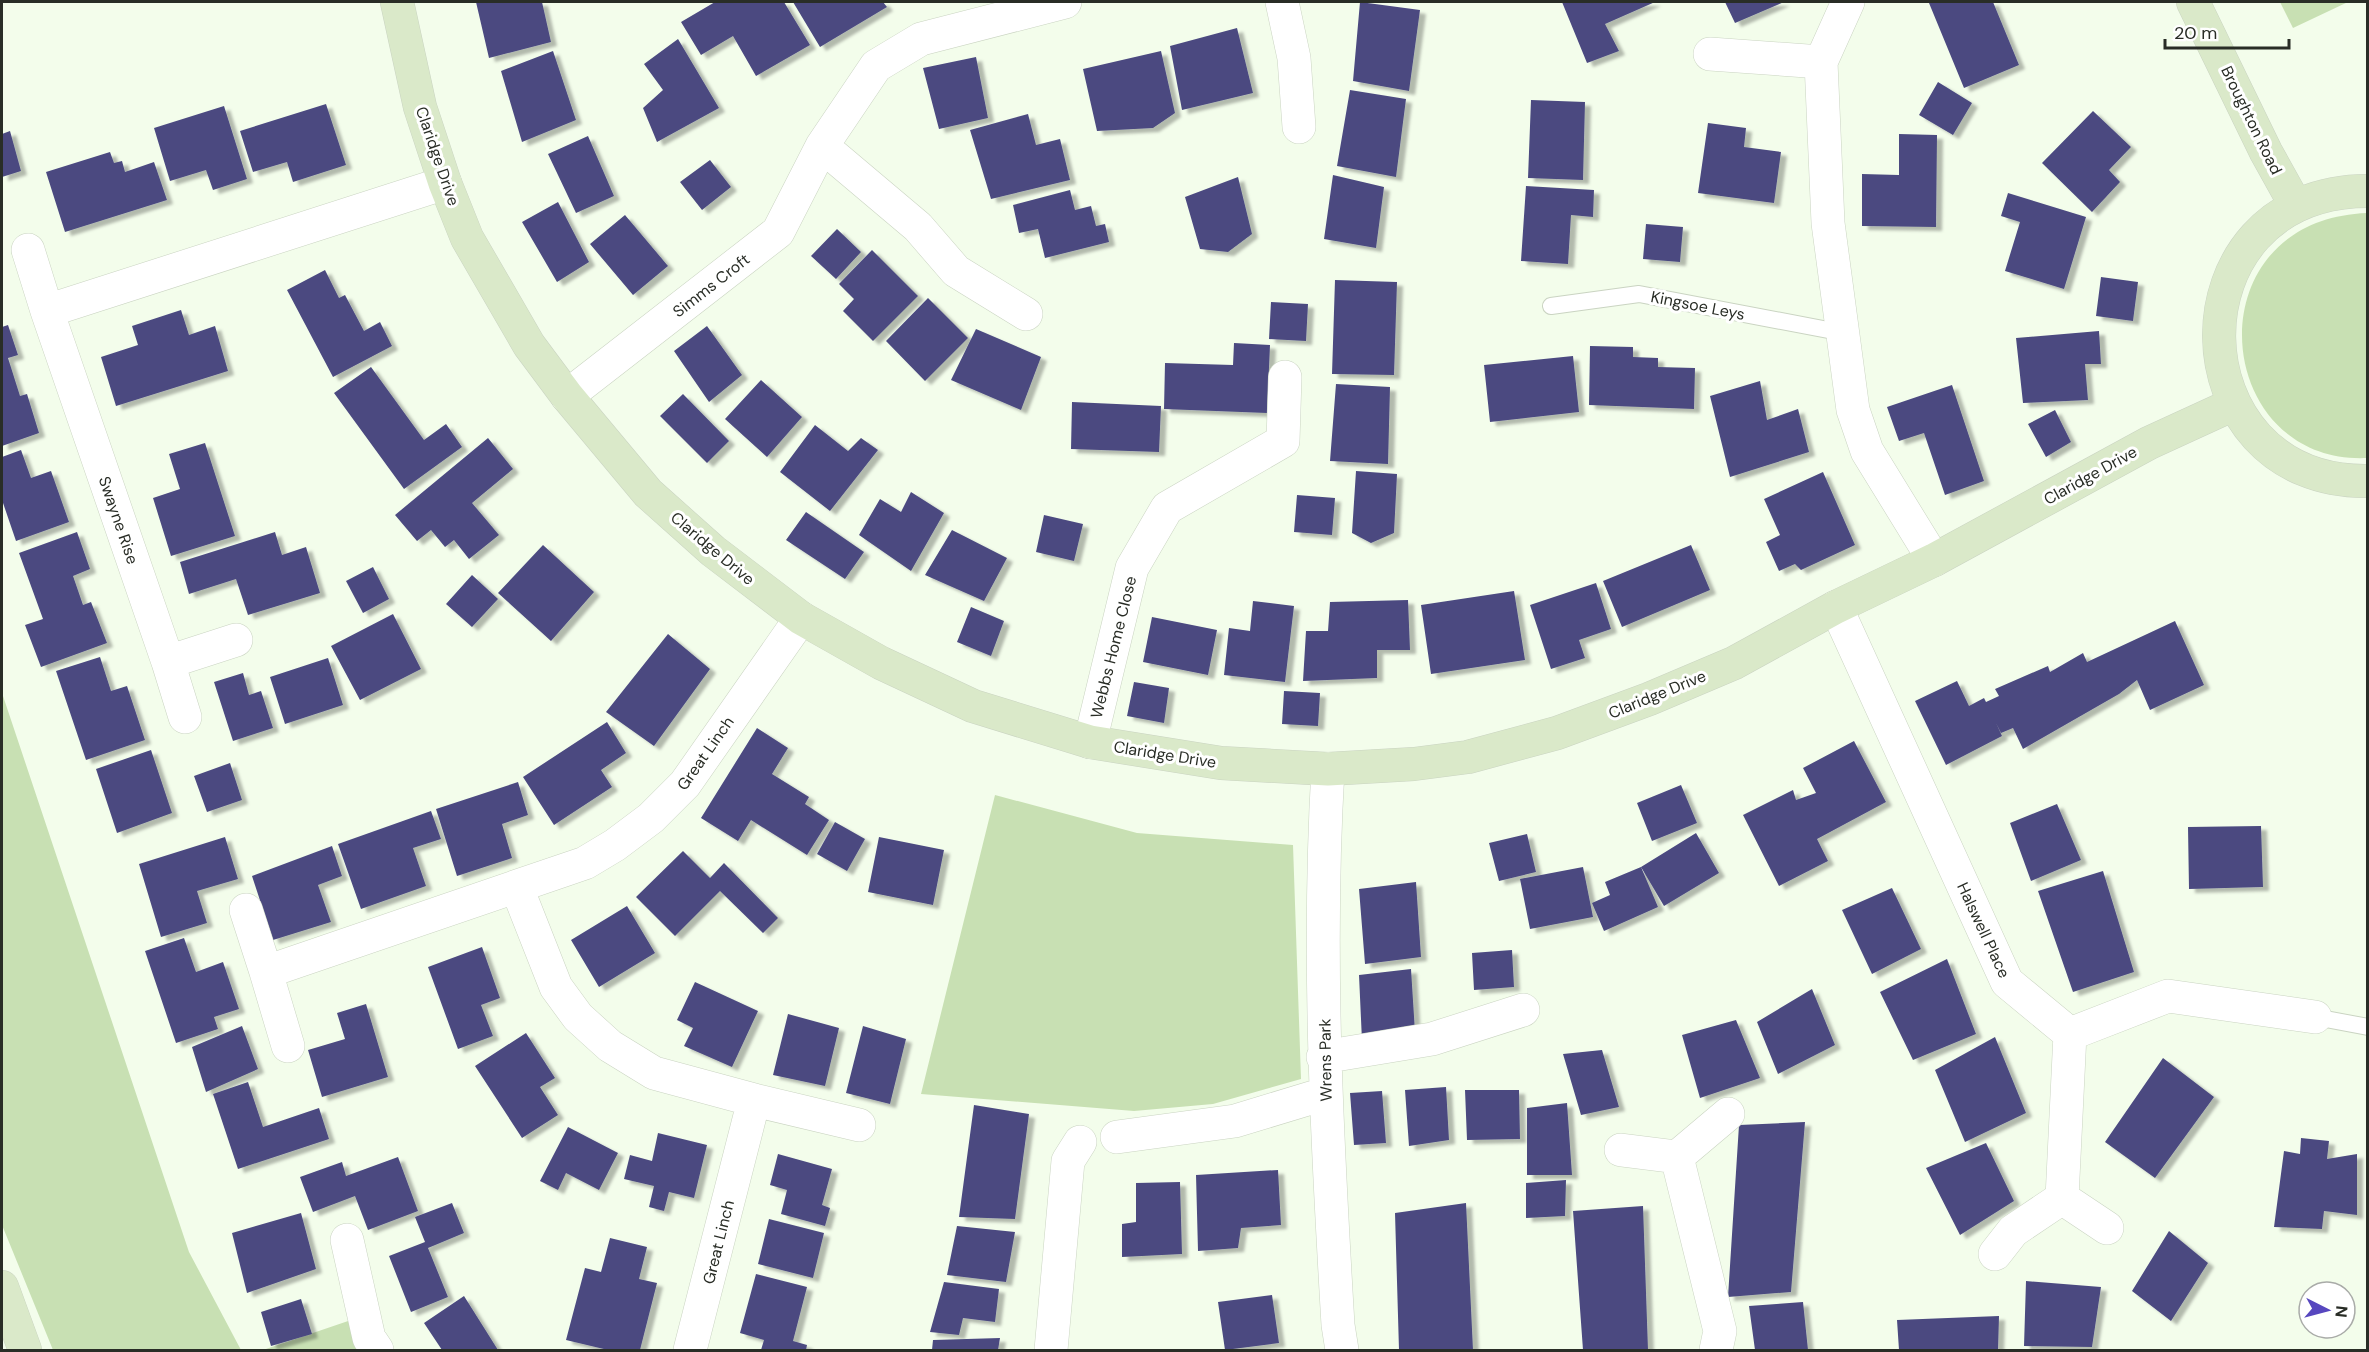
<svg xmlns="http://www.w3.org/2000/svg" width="2369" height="1352" font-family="'DM Sans',sans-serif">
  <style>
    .green { fill: #c8e0b3 }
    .building { fill: #4b4a80; filter: url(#shadow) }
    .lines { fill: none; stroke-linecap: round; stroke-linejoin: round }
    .lane-casing { stroke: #cad4c2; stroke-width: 18 }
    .street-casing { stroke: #cad4c2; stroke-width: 34 }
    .secondary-casing { stroke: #cad4c2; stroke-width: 34 }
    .lane { stroke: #fff; stroke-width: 16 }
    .street { stroke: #fff; stroke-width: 33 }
    .secondary { stroke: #dae9c9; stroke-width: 33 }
    .labels { text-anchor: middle; stroke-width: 6; stroke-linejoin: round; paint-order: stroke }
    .street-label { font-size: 16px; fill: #292d26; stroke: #fff }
  </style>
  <defs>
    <filter id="shadow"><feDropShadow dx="6" dy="4" stdDeviation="1.5" flood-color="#0004"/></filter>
  </defs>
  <rect width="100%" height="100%" fill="#f3fdeb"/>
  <path class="green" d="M2280,2H2348L2293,28Z
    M2367,213V458C2211,465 2190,220 2367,213Z
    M2,693L189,1252L241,1350H53L2,1225Z
    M995,795L1137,833L1293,845L1301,1079L1213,1104L1134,1111L921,1094Z
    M354,1319L365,1350H263Z"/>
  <path class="building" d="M476,2H542L551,42L489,58Z
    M715,2H784L810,45L756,76L733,36L701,55L681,22Z
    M793,2H883L887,7L820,47Z
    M1360,2L1420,10L1409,91L1353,81Z
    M1562,2H1655L1605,24L1619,51L1587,63Z
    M1725,2H1784L1735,23Z
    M1932,2H1993L2019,65L1964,88L1929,3Z
    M1237,28L1253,93L1182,110L1170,46Z
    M678,39L719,108L657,142L643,108L663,90L644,64Z
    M553,51L576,120L522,142L501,71Z
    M1161,51L1175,113L1153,128L1097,131L1083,69Z
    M976,57L988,118L939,129L923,68Z
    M1938,82L1972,103L1953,135L1919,115Z
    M1350,90L1406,99L1396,177L1337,166Z
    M1531,100L1585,102L1583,180L1528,178Z
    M326,104L346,165L293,182L287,162L253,172L240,131Z
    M224,106L247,179L213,190L206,170L170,181L154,128Z
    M2093,111L2131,147L2109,170L2120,182L2092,212L2042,163Z
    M1028,114L1036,145L1060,139L1070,180L991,199L970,130Z
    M1708,123L1746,128L1744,147L1781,152L1774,203L1698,193Z
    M10,131L21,171L2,177V134Z
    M1899,134L1937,135L1936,227L1862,226V174L1899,175Z
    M588,136L614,196L576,213L548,154Z
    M110,152L114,163L122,161L125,172L154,162L167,200L65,232L46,172Z
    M710,160L731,187L702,210L680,182Z
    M1333,175L1384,187L1376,248L1324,239Z
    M1238,177L1252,234L1228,252L1200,249L1185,197Z
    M1526,186L1594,190L1593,217L1571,215L1568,264L1521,261Z
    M1070,190L1075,210L1091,206L1096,226L1105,224L1109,242L1045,258L1038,229L1019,233L1013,205Z
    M2008,193L2086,217L2064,289L2005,271L2020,222L2001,216Z
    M558,202L589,262L557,282L522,222Z
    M625,215L668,266L633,295L590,244Z
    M1646,224L1683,227L1680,262L1643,259Z
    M837,229L861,252L836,279L811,256Z
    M872,250L918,296L873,341L843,311L854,299L839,284Z
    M325,270L339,298L345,295L364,331L380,322L392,346L333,377L287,290Z
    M2101,277L2138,282L2133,321L2096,316Z
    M1335,280L1397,282L1394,375L1332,374Z
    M928,298L968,338L925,381L886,341Z
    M1271,302L1308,304L1306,341L1269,339Z
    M181,310L189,335L215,326L228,371L116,406L101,357L138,345L132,326Z
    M8,325L18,355L8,358L20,396L27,394L39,433L2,446V327Z
    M707,326L742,375L709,402L674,351Z
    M976,329L1041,357L1021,410L951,380Z
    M2099,331L2101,364H2085L2088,400L2023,403L2016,338Z
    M1234,343L1270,345L1267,413L1164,409L1165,363L1233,365Z
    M1590,346L1633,347V357L1658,358V367L1695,368L1694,409L1589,405Z
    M1573,356L1579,412L1490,422L1484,365Z
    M371,367L424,440L446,424L462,447L404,489L334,393Z
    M761,380L802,417L767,457L725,419Z
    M1760,381L1767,420L1798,409L1809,452L1730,477L1710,396Z
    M1336,384L1390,387L1388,464L1330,461Z
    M1952,385L1984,481L1945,495L1924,433L1899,441L1887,407Z
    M683,394L729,441L707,463L660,416Z
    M1072,402L1161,406L1159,452L1071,449Z
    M2055,410L2071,442L2046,457L2028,424Z
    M815,425L848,451L861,438L878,450L830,511L780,472Z
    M488,438L513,469L472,503L499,535L469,559L454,540L445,547L431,530L417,541L395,515Z
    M205,443L235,536L171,556L153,498L180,489L169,454Z
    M21,450L31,478L51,471L69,522L16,541L2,500V457Z
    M1356,471L1397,474L1394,533L1371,543L1352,533Z
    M1823,472L1855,545L1801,570L1795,564L1779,571L1766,542L1780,535L1764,499Z
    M911,492L944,513L911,571L859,535L880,499L901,512Z
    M1297,495L1335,498L1332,535L1294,532Z
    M806,512L864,552L845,579L786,540Z
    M1044,515L1083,524L1074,561L1036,552Z
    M952,530L1007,558L984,601L925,575Z
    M77,532L90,569L73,576L83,605L91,602L107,643L41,667L25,625L43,619L19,553Z
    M275,532L282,555L306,547L320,593L248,615L236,579L189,594L180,562Z
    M543,545L594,592L551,641L498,593Z
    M1691,545L1710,590L1622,627L1603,581Z
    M373,567L389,599L363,613L346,581Z
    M472,575L498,599L472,627L446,604Z
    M1596,583L1611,629L1579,640L1585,658L1551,669L1530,605Z
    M1514,591L1525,660L1431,674L1421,605Z
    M1408,600L1410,650H1377V678L1303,681L1306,631H1328L1330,602Z
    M1253,601L1294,606L1285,682L1224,675L1229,628L1250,631Z
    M971,607L1004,621L991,656L957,642Z
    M393,614L421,669L360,700L331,646Z
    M1152,617L1217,630L1208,675L1143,662Z
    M2175,621L2204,685L2150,710L2137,680L2119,694L2023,749L2013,728L2001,733L1996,723L2002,736L1946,765L1915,701L1957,681L1969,706L1984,698L1986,702L1999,696L1995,689L2048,666L2050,672L2083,653L2087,662Z
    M668,634L710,669L654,746L606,712Z
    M100,657L111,691L127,686L145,740L86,760L56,671Z
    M328,658L343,705L285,724L270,677Z
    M243,673L249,695L261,691L273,728L233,741L214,682Z
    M1134,682L1169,688L1164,723L1127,716Z
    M1284,691L1320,693L1318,726L1282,724Z
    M607,722L626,753L601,770L612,787L554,825L523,777Z
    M757,728L788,748L772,774L809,797L805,804L829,820L807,855L751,820L738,841L701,818Z
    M1854,741L1886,802L1817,839L1828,861L1779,886L1743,815L1793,790L1796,800L1816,793L1803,768Z
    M151,750L172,813L117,833L96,769Z
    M230,763L242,800L207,812L194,776Z
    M518,782L528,815L502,824L512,858L457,876L436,809Z
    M1681,785L1697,823L1652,841L1637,803Z
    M2057,804L2081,860L2031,881L2010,823Z
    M431,811L441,839L413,848L426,886L361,909L338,844Z
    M835,822L865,839L847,871L817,854Z
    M2261,826L2263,887L2189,889L2188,827Z
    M1696,833L1719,873L1664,906L1641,867Z
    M1527,834L1536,872L1499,881L1489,843Z
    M225,837L238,879L197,891L207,923L161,937L139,864Z
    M879,837L944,850L933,905L868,892Z
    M332,846L342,876L318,885L331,922L273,940L252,876Z
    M683,851L710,878L724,863L778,918L763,933L720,891L675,936L636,897Z
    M1583,867L1593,917L1530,929L1520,879Z
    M1641,867L1658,907L1604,931L1592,903L1610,895L1605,882Z
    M2103,871L2134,972L2073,992L2038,891Z
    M1416,882L1421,957L1365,964L1359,889Z
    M1892,888L1921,949L1872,974L1842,910Z
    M627,906L655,953L599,987L571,940Z
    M184,938L196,972L223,962L239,1009L214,1017L218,1029L176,1043L145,951Z
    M482,947L500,998L481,1005L493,1036L458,1049L428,967Z
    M1512,950L1514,987L1474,990L1472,953Z
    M1947,959L1976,1034L1913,1060L1880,992Z
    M1411,969L1415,1032L1362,1041L1359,975Z
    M695,982L758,1011L732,1067L684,1046L693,1028L677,1020Z
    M1812,989L1835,1045L1778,1074L1757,1022Z
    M366,1004L388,1077L322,1097L308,1050L345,1039L337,1013Z
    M788,1014L839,1028L825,1086L773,1075Z
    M1736,1020L1760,1078L1700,1098L1682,1035Z
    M242,1026L258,1069L206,1092L192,1047Z
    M863,1026L906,1039L890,1104L846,1093Z
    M526,1033L555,1078L540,1087L558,1115L522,1138L475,1066Z
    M1995,1037L2026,1113L1965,1142L1935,1070Z
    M1602,1050L1619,1107L1581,1115L1563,1054Z
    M2163,1058L2214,1097L2155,1178L2105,1142Z
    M248,1082L263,1127L319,1108L329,1139L238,1169L213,1094Z
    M1446,1087L1449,1140L1409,1146L1405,1090Z
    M1465,1090H1519L1520,1139L1467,1140Z
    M1382,1091L1386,1143L1354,1145L1350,1093Z
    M1567,1103L1572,1175H1527V1108Z
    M974,1105L1029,1114L1015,1219L959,1217Z
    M1805,1122L1791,1292L1728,1297L1739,1125Z
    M568,1127L618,1153L599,1190L566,1173L558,1190L540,1181Z
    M658,1133L707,1145L694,1198L669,1192L664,1211L649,1207L654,1186L624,1179L630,1155L652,1161Z
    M2301,1138L2329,1141L2327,1159L2357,1154V1215L2324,1211L2322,1229L2274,1227L2284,1151L2300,1154Z
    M1986,1143L2014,1201L1960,1235L1926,1168Z
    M778,1154L832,1169L822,1205L830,1208L825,1226L781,1214L787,1190L770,1185Z
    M398,1157L418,1211L368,1230L355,1196L313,1212L300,1177L342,1162L346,1176Z
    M1278,1170L1281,1225L1241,1228L1238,1248L1198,1251L1196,1175Z
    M1566,1180L1565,1216L1526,1218V1183Z
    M1180,1182L1182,1254L1122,1257V1224L1136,1222V1183Z
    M452,1203L464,1233L428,1248L448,1297L411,1312L389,1256L425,1242L415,1217Z
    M1466,1203L1473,1350H1399L1395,1213Z
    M1643,1206L1648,1350H1583L1573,1211Z
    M301,1213L316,1269L247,1293L232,1233Z
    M769,1219L824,1233L813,1278L758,1264Z
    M957,1226L1015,1232L1006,1282L947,1275Z
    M2169,1231L2208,1263L2171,1321L2132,1291Z
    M610,1238L647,1247L639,1279L657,1283L640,1350H608L566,1340L585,1268L601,1272Z
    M756,1274L807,1287L793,1341L807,1345L806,1350H761L764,1340L740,1333Z
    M2026,1281L2101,1287L2092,1347L2024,1346Z
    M944,1282L999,1289L995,1322L963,1318L959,1335L930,1332Z
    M1272,1295L1279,1343L1225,1350L1218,1302Z
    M464,1296L498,1350H442L424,1323Z
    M301,1299L312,1334L271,1346L261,1312Z
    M1803,1302L1808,1350H1755L1749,1306Z
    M1999,1316L1998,1350H1899L1897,1320Z
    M1000,1338L998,1350H932L933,1340Z"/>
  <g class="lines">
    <defs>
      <path id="lane" d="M1551,306L1639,294L1844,333
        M2315,1017L2368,1027"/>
      <path id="street" d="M1282,2L1294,58L1299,127
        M1848,2L1821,62L1828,223L1853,410L1867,451L1934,560
        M1710,54L1821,62
        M822,146L918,227L956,271L1026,314
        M28,250L47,311
        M567,396L778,232L822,146L876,66L921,39L1065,2
        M1836,607L2007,982L2070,1034L2168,996L2315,1017
        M236,640L168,662L47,311L445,183
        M168,662L185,717
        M1090,742L1132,568L1167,508L1283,441L1285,377
        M1328,769C1317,955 1327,1140 1338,1325L1342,1350
        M517,888L556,987L578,1017L610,1046L654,1073L754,1100L690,1350
        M246,910L266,972L585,863L615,845L651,818L685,784L801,618
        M266,972L288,1046
        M1323,1057L1432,1039L1523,1010
        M754,1100L859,1125
        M1117,1137L1235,1121L1324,1094
        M1621,1150L1677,1157L1728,1114
        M1677,1157L1720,1331L1716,1350
        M2062,1198L2107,1228
        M347,1240L369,1338L377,1350
        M1995,1254L2013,1231L2062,1198L2070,1034
        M1051,1350L1068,1161L1080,1142"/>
      <path id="secondary" d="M397,2L420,107L445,183L467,238L529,345L567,396L648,493L713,551L801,618L881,663L973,706L1090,742L1221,763L1328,769L1414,764L1468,757L1557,733L1649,699L1734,663L1836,607L1934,560L2149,443L2234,404
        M2193,2L2266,152L2296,206
        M2368,191C2166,191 2173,484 2368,481
        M2,1287L25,1350"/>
    </defs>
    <use href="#lane" class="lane-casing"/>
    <use href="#street" class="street-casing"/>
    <use href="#secondary" class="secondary-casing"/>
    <use href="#lane" class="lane"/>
    <use href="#street" class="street"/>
    <use href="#secondary" class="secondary"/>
  </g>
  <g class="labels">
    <g class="street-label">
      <text transform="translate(2252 120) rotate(64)" y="6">Broughton Road</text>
      <text transform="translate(438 156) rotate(71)" y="6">Claridge Drive</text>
      <text transform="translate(711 285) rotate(-38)" y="6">Simms Croft</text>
      <text transform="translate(1698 305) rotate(11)" y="6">Kingsoe Leys</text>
      <text transform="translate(2090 475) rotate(-29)" y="6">Claridge Drive</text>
      <text transform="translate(119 520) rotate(71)" y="6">Swayne Rise</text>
      <text transform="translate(713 548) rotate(40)" y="6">Claridge Drive</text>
      <text transform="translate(1113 647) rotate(-76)" y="6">Webbs Home Close</text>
      <text transform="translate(1657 694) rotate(-22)" y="6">Claridge Drive</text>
      <text transform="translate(705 753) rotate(-55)" y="6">Great Linch</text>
      <text transform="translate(1165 754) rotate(9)" y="6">Claridge Drive</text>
      <text transform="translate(1984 930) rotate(65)" y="6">Halswell Place</text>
      <text transform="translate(1325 1060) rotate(-91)" y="6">Wrens Park</text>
      <text transform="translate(718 1242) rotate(-76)" y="6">Great Linch</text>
    </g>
  </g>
  <rect width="2369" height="1352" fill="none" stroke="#292d26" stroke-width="6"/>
  <g transform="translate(2327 1310) rotate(96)"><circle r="28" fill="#ffffff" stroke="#a9aba8" stroke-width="1.5"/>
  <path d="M0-4.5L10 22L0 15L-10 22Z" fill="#5747bf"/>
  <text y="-9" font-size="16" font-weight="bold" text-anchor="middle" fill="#292d26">N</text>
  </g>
  <path d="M2165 39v9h124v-9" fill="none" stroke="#292d26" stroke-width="3"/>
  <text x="2174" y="39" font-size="18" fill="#292d26" stroke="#ffffff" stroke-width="4.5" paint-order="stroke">20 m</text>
</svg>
